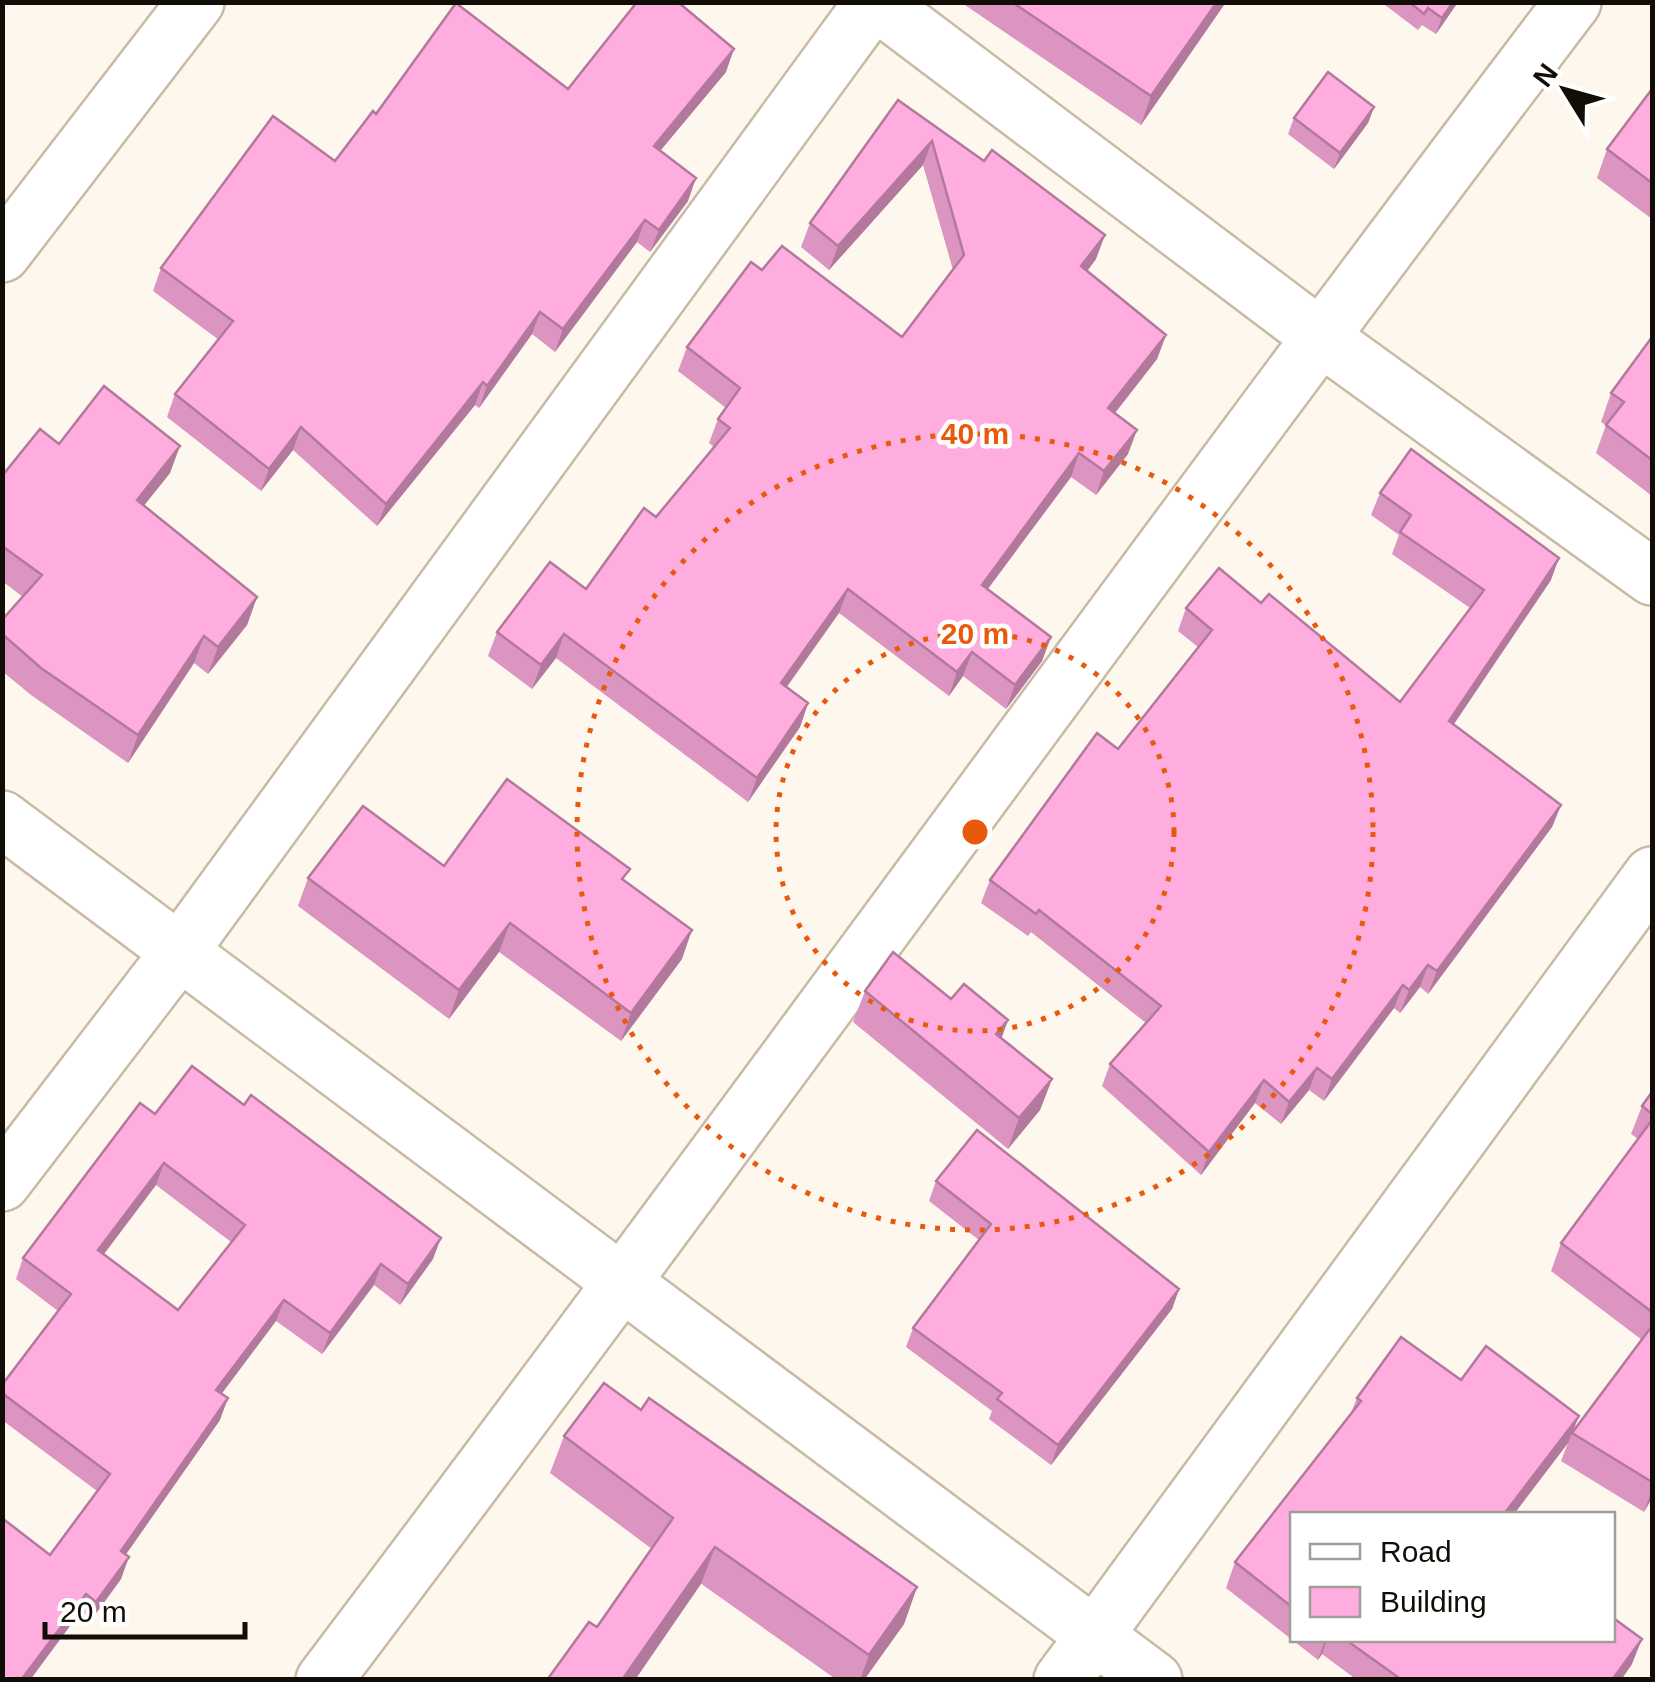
<svg xmlns="http://www.w3.org/2000/svg" width="1655" height="1682" font-family="Arial,sans-serif">
  <style>
    .lines { fill: none; stroke-linecap: round; stroke-linejoin: round }
    .minor-casing { stroke: #c9baa5; stroke-width: 60 }
    .minor { stroke: #fff; stroke-width: 55 }
    .wall { fill: #db95c0; fill-rule: evenodd }
    .shaded-wall { fill: #b2799c }
    .building { fill: #ffaddf; stroke: #b2799c; stroke-width: 2.5; fill-rule: evenodd }
    .ring { fill: none; stroke: #e8590c; stroke-width: 5; stroke-dasharray: 5 10 }
    .centre { fill: #e8590c; stroke: #fff; stroke-width: 5 }
    .ring-label { font-size: 30px; text-anchor: middle; font-weight: bold; fill: #e8590c; stroke: #fff; stroke-width: 9; stroke-linejoin: round; paint-order: stroke }
  </style>
  <rect width="100%" height="100%" fill="#fdf7ee"/>
  <g class="lines">
    <defs>
      <path id="minor" d="M876,2L1319,336L1652,577
        M2,254L196,2
        M2,819L1154,1680
        M2,1183L180,951L873,2
        M324,1680C745,1124 1151,557 1573,2
        M1062,1680L1652,875"/>
    </defs>
    <use href="#minor" class="minor-casing"/>
    <use href="#minor" class="minor"/>
  </g>
  <path class="wall" d="M966,2H1226L1141,125L965,5Z
    M1381,2H1458L1436,34L1422,25L1418,30Z
    M726,72L660,151L688,201L650,252L637,242L555,352L532,334L479,408L475,405L377,526L293,450L261,491L167,417L175,394L219,340L153,291L161,268L335,161L376,114Z
    M1652,89V219L1597,178L1607,149Z
    M898,100L1096,259L1087,271L1166,335L1157,359L1115,413L1128,454L1096,495L1071,477L987,589L1051,637L1042,661L1006,709L963,676L949,696L839,613L787,687L808,703L800,727L748,802L556,658L532,689L488,656L497,632L586,589L656,517L714,447L709,443L718,419L726,408L678,371L687,347L762,270L902,337L953,270L923,165L829,270L801,247L810,223Z
    M1374,107L1368,123L1334,169L1288,134L1294,118Z
    M1652,337V496L1596,453L1606,425L1601,422L1611,393Z
    M59,444L170,473L144,505L257,597L247,625L208,674L194,663L128,763L31,695L2,671V620L23,597L2,581V476Z
    M1380,493L1551,580L1454,724L1561,805L1552,827L1428,994L1420,987L1400,1013L1394,1008L1324,1101L1309,1090L1281,1124L1255,1103L1201,1175L1102,1086L1110,1064L1146,1023L1031,932L1028,936L981,903L990,880L1118,749L1198,647L1178,631L1186,608L1261,603L1400,702L1470,608L1392,554L1399,535L1371,515Z
    M444,866L625,881L682,959L621,1041L499,952L449,1019L298,906L308,878Z
    M865,991L951,999L1008,1020L1001,1038L1052,1079L1040,1110L1008,1149L853,1022Z
    M1652,1092V1498L1644,1512L1561,1461L1568,1443L1514,1514H1292V1640H1612L1632,1664L1621,1680H1357L1322,1654L1318,1660L1226,1588L1235,1562L1350,1415L1357,1398L1461,1380L1579,1416L1573,1431L1642,1340L1551,1271L1561,1243L1638,1139L1631,1134L1642,1106Z
    M155,1114L433,1259L400,1305L374,1285L322,1354L276,1321L221,1394L220,1420L125,1555L121,1579L89,1623L78,1615L30,1680H2L97,1491L2,1420V1385L58,1311L16,1279L23,1258ZM156,1185L231,1242L178,1310L104,1254Z
    M936,1181L1179,1289L1172,1309L1051,1465L989,1419L992,1411L906,1347L913,1328L979,1240L929,1201Z
    M641,1410L917,1587L904,1624L864,1680H837L652,1549L550,1473L564,1436Z"/>
  <path class="shaded-wall" d="M1217,2H1226L1141,125L1151,96Z
    M1453,2H1458L1436,34L1442,18Z
    M734,49L726,72L645,169L654,146Z
    M1374,107L1368,123L1334,169L1340,153Z
    M932,141L923,165L829,270L838,246Z
    M696,178L688,201L650,252L659,230Z
    M645,220L637,242L555,352L563,329Z
    M1105,235L1096,259L1073,290L1081,266Z
    M540,312L532,334L479,408L487,386Z
    M1166,335L1157,359L1100,432L1108,408Z
    M483,382L475,405L377,526L386,504Z
    M301,427L293,450L261,491L269,469Z
    M1137,430L1128,454L1096,495L1104,471Z
    M180,446L170,473L127,527L137,500Z
    M1079,453L1071,477L973,609L982,585Z
    M1559,558L1551,580L1441,743L1449,721Z
    M848,589L839,613L772,707L781,683Z
    M257,597L247,625L208,674L218,647Z
    M564,634L556,658L532,689L541,665Z
    M204,636L194,663L128,763L138,735Z
    M1051,637L1042,661L1006,709L1015,685Z
    M972,652L963,676L949,696L957,672Z
    M808,703L800,727L748,802L757,778Z
    M1561,805L1552,827L1428,994L1437,971Z
    M510,923L499,952L449,1019L459,990Z
    M692,930L682,959L621,1041L631,1013Z
    M1428,965L1420,987L1400,1013L1409,990Z
    M1403,985L1394,1008L1324,1101L1332,1079Z
    M1008,1020L997,1051L996,1034Z
    M1317,1068L1309,1090L1281,1124L1289,1102Z
    M1052,1079L1040,1110L1008,1149L1019,1118Z
    M1264,1080L1255,1103L1201,1175L1209,1152Z
    M164,1163L156,1185L91,1271L98,1250Z
    M441,1238L433,1259L400,1305L408,1284Z
    M381,1264L374,1285L322,1354L330,1333Z
    M1179,1289L1172,1309L1051,1465L1058,1445Z
    M284,1300L276,1321L208,1412L216,1390Z
    M228,1398L220,1420L113,1573L121,1551Z
    M1579,1416L1568,1443L1514,1514H1504Z
    M1652,1490V1498L1644,1512Z
    M715,1547L701,1584L635,1680H622Z
    M129,1557L121,1579L89,1623L96,1602Z
    M917,1587L904,1624L864,1680H860L869,1655Z
    M86,1594L78,1615L30,1680H21Z
    M1642,1639L1632,1664L1621,1680H1612Z
    M1325,1640H1327L1322,1654L1318,1660Z"/>
  <path class="building" d="M637,2H678L734,49L654,146L696,178L659,230L645,220L563,329L540,312L487,386L483,382L386,504L301,427L269,469L175,394L233,321L161,268L273,116L335,161L373,111L376,114L456,3L568,89Z
    M1012,2H1217L1151,96Z
    M1409,2H1453L1442,18L1428,8L1424,14Z
    M1328,72L1374,107L1340,153L1294,118Z
    M1652,89V183L1607,149Z
    M898,100L984,161L992,150L1105,235L1081,266L1166,335L1108,408L1137,430L1104,471L1079,453L982,585L1051,637L1015,685L972,652L957,672L848,589L781,683L808,703L757,778L564,634L541,665L497,632L550,562L586,589L644,508L656,517L730,428L718,419L740,388L687,347L751,262L762,270L782,246L902,337L964,255L932,141L838,246L810,223Z
    M1652,337V460L1606,425L1624,402L1611,393Z
    M104,386L180,446L137,500L257,597L218,647L204,636L138,735L41,668L2,634V620L42,575L2,546V476L40,429L59,444Z
    M1411,449L1559,558L1449,721L1561,805L1437,971L1428,965L1409,990L1403,985L1332,1079L1317,1068L1289,1102L1264,1080L1209,1152L1110,1064L1161,1006L1039,910L1036,914L990,880L1097,733L1118,749L1212,630L1186,608L1219,568L1261,603L1269,594L1400,702L1484,590L1400,532L1411,515L1380,493Z
    M507,779L630,869L622,879L692,930L631,1013L510,923L459,990L308,878L363,806L444,866Z
    M893,952L951,999L964,984L1008,1020L996,1034L1052,1079L1019,1118L865,991Z
    M192,1066L244,1105L251,1095L441,1238L408,1284L381,1264L330,1333L284,1300L216,1390L228,1398L121,1551L129,1557L96,1602L86,1594L21,1680H2V1518L50,1555L110,1474L2,1393V1385L71,1294L23,1258L140,1103L155,1114ZM164,1163L245,1225L178,1310L98,1250Z
    M1652,1092V1114L1642,1106Z
    M1652,1120V1312L1561,1243Z
    M977,1130L1179,1289L1058,1445L997,1399L1002,1393L913,1328L991,1224L936,1181Z
    M1652,1326V1482L1572,1433Z
    M1401,1337L1461,1380L1486,1346L1579,1416L1504,1514H1292V1607L1235,1562L1361,1401L1357,1398Z
    M604,1383L641,1410L649,1398L917,1587L869,1655L715,1547L622,1680H547L589,1622L597,1627L673,1518L564,1436Z
    M1612,1617L1642,1639L1612,1680H1402L1346,1640H1612Z"/>
  <g class="ring">
    <circle cx="975" cy="832" r="199"/>
    <circle cx="975" cy="832" r="398"/>
  </g>
  <circle cx="975" cy="832" r="15" class="centre"/>
  <g class="ring-label">
    <text x="975" y="444">40 m</text>
    <text x="975" y="644">20 m</text>
  </g>
  <rect width="1655" height="1682" fill="none" stroke="#120d06" stroke-width="10"/>
  <rect x="1290" y="1512" width="325" height="130" fill="#ffffff" stroke="#a09e9b" stroke-width="2.5"/>
  <rect x="1310" y="1544" width="50" height="15" fill="#ffffff" stroke="#a09e9b" stroke-width="2.5"/>
  <text x="1380" y="1562" font-size="30" fill="#120d06">Road</text>
  <rect x="1310" y="1587" width="50" height="30" fill="#ffaddf" stroke="#a09e9b" stroke-width="2.5"/>
  <text x="1380" y="1612" font-size="30" fill="#120d06">Building</text>
  <g transform="translate(1565 90) rotate(307)" stroke="#ffffff" stroke-width="8" paint-order="stroke">
  <path d="M0-8L18 38L0 25L-18 38Z" fill="#120d06"/>
  <text y="-15" font-size="28" font-weight="bold" text-anchor="middle" fill="#120d06">N</text>
  </g>
  <path d="M45 1622v15h200v-15" fill="none" stroke="#120d06" stroke-width="5"/>
  <text x="60" y="1622" font-size="30" fill="#120d06" stroke="#ffffff" stroke-width="8" paint-order="stroke">20 m</text>
</svg>
